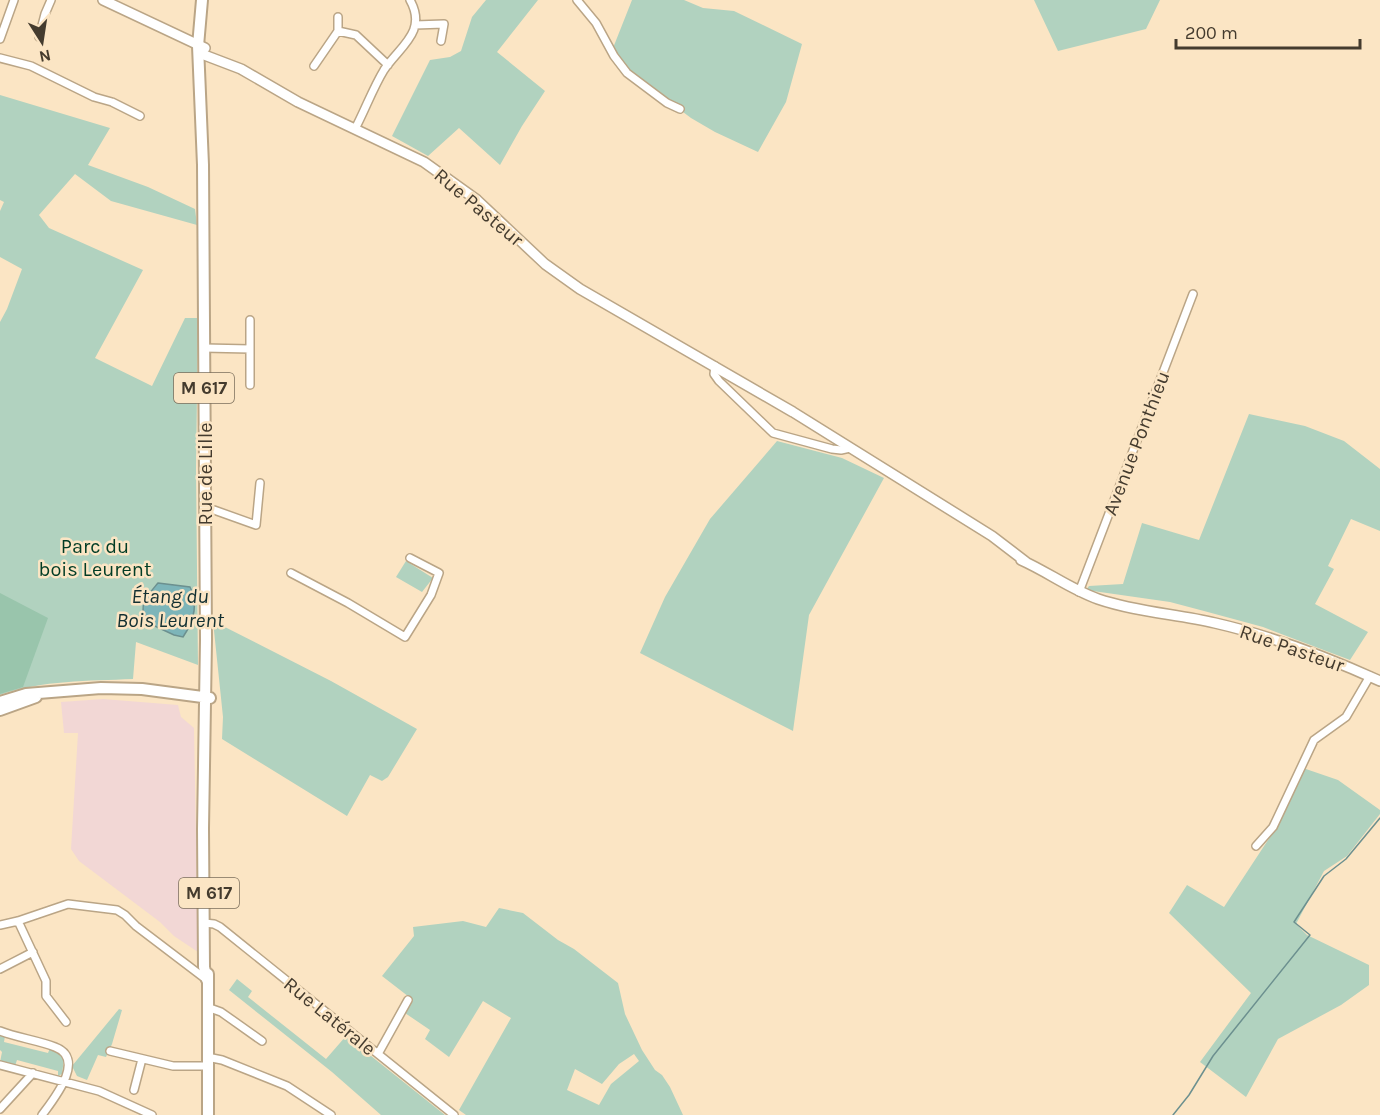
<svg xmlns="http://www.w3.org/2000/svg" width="1380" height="1115" font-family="Karla,sans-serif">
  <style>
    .industrial { fill: #f2d7d5 }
    .green { fill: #b1d2bf; fill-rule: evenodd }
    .forest { fill: #99c5ac }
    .water { fill: #7db5b9; stroke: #6c908f; stroke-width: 1.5 }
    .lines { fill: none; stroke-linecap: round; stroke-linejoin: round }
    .stream { stroke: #6c908f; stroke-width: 1.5 }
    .street-casing { stroke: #baa586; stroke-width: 10 }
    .secondary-casing { stroke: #baa586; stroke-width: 12 }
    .primary-casing { stroke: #baa586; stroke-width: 14 }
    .street { stroke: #fff; stroke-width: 7 }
    .secondary { stroke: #fff; stroke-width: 9 }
    .primary { stroke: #fff; stroke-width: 10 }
    .labels { text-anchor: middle; stroke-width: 5; stroke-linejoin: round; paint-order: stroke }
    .shield { fill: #fbe5c4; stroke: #7b6e5b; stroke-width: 1.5 }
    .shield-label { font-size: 18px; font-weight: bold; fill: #443b2e }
    .street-label { font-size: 20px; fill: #443b2e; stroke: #fbe5c4 }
    .park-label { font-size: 20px; fill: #013c25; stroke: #fbe5c4 }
    .water-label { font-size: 21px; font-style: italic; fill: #133032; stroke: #fbe5c4 }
  </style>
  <rect width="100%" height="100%" fill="#fbe5c4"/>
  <path class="industrial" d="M103,699L178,705L181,717L194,728L198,952L174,936L160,922L79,861L71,849L78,733H64L61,702Z"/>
  <path class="green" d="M486,0H538L497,52L545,91L522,126L500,165L459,128L428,156L392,136L430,60L450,57L461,51L472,17Z
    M632,0H684L703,8L734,11L802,44L786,102L758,152L715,132L691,118L631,73L613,50V48Z
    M1034,0H1160L1146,29L1058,51Z
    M0,95L110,128L88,165L148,187L195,209L197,225L111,201L75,174L39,215L49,228L143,270L95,358L152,386L185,318H198L196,469L198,665L136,642L133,679C88,681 43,680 0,695V322L7,309L22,269L0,257V211L4,202L0,200Z
    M1249,414L1305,426L1344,441L1380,469V531L1351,519L1328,566L1334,569L1315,604L1368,632L1350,660L1263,627L1204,611L1170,602L1086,590L1089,586L1123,584L1142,523L1199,540Z
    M777,441L842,458L884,478L809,615L793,731L640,653L665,597L710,519Z
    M406,561L433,578L422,592L396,577Z
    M213,621L331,681L417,729L388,777L382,781L370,775L347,816L222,739L223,717Z
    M1303,768L1338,780L1380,810V814L1347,856L1324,871L1296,924L1307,935L1369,965V985L1341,1005L1278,1039L1246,1097L1200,1062L1251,993L1169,913L1187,885L1224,907L1270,837Z
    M499,908L523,913L558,940L574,949L618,983L625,1014L642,1050L655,1070L662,1075L670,1087L683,1115H466L459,1110L511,1018L483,1001L449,1057L425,1039L430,1030L405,1013L413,1000L382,976L414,936L413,927L463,921L486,927ZM634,1054L639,1061L611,1084L599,1105L567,1090L575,1069L602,1084L619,1064Z
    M237,979L252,991L248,997L326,1059L346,1036L445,1115H381L332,1072L229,990Z
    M119,1009L122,1010L112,1044L106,1057L98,1055L87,1080L77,1076L72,1066Z
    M0,1034L5,1036L4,1042L48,1053L50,1048L58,1050L64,1059L62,1074L58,1076V1071L17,1060L15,1066L0,1062L2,1052L0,1050Z"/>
  <path class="forest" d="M0,593L48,618L23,687L0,694Z"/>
  <path class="water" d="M158,583L190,587C199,604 193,622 183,637L174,635L146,622C138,604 147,596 158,583Z"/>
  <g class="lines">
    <path class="stream" d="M1173,1115L1189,1095L1213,1056L1310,935L1294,922L1324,876L1346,859L1380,818"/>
    <defs>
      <path id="street" d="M577,0L596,23L614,56L627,73L667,103L680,109
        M415,25L444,24L441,41
        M338,31L356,35L388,65
        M39,37L45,14L51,0
        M0,39L14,0
        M0,58L31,66L94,97L112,102L140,116
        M314,66L338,31V17
        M355,129C365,110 373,88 384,70C399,47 428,32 410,0
        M250,320V385
        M204,348L250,349
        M715,366L714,374L719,381L773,433L832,449L841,450L850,448
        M205,510H214L256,525L260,483
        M291,573L348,603L405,637L431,595L439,573L410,558
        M1079,592L1193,294
        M1256,846L1273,827L1314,740L1346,717L1370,676
        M18,921L46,981V996L66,1022
        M204,923L214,924L220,927L454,1115
        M0,925L18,921L68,904L117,910L125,915L136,926L207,980
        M0,969L33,952
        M207,1007L221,1012L262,1041
        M0,1031C18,1038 37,1040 55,1047C87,1059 53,1100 42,1115
        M110,1051L173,1066H209
        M378,1054L408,1000
        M207,1057L222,1060L287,1086L331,1115
        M0,1065L99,1091L152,1115
        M134,1090L142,1059
        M0,1109L33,1073"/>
      <path id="secondary" d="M103,0L205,48
        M199,53L241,69L298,102L424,162L477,200L545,264L580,289L793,412L992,536L1026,562
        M1021,560C1048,572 1070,589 1098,599C1136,612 1177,614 1215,623C1272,636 1327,657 1380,681"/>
      <path id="primary" d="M202,0L198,46L203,165L206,640L203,829L204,967L207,980
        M0,702L26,694L101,688L142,689L210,698
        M0,710L36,697
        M208,974V1115"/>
    </defs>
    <use href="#street" class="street-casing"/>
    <use href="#secondary" class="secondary-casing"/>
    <use href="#primary" class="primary-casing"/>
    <use href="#street" class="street"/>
    <use href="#secondary" class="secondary"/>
    <use href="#primary" class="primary"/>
  </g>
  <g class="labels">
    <g class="shield">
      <rect x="174" y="373" width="60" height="30" rx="4.5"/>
      <rect x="179" y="878" width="60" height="30" rx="4.5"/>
    </g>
    <g class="shield-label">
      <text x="204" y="394">M 617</text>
      <text x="209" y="899">M 617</text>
    </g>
    <g class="street-label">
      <text transform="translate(479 207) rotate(40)" y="7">Rue Pasteur</text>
      <text transform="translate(1136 443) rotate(-69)" y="7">Avenue Ponthieu</text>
      <text transform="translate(205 474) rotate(-90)" y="7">Rue de Lille</text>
      <text transform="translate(1292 648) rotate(19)" y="7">Rue Pasteur</text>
      <text transform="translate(330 1016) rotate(39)" y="7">Rue Latérale</text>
    </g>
    <g class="park-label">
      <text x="95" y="553">Parc du<tspan x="95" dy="23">bois Leurent</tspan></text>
    </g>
    <g class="water-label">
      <text x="170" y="603">Étang du<tspan x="170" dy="24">Bois Leurent</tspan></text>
    </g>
  </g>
  <g transform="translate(42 42) rotate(168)" stroke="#fbe5c4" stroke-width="4.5" paint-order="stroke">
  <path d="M0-4.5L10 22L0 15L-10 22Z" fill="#443b2e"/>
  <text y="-9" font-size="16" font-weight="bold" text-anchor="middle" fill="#443b2e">N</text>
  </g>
  <path d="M1176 39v9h184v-9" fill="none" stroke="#443b2e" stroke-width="3"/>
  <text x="1185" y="39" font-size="18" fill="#443b2e" stroke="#fbe5c4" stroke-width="4.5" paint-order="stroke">200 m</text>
</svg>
